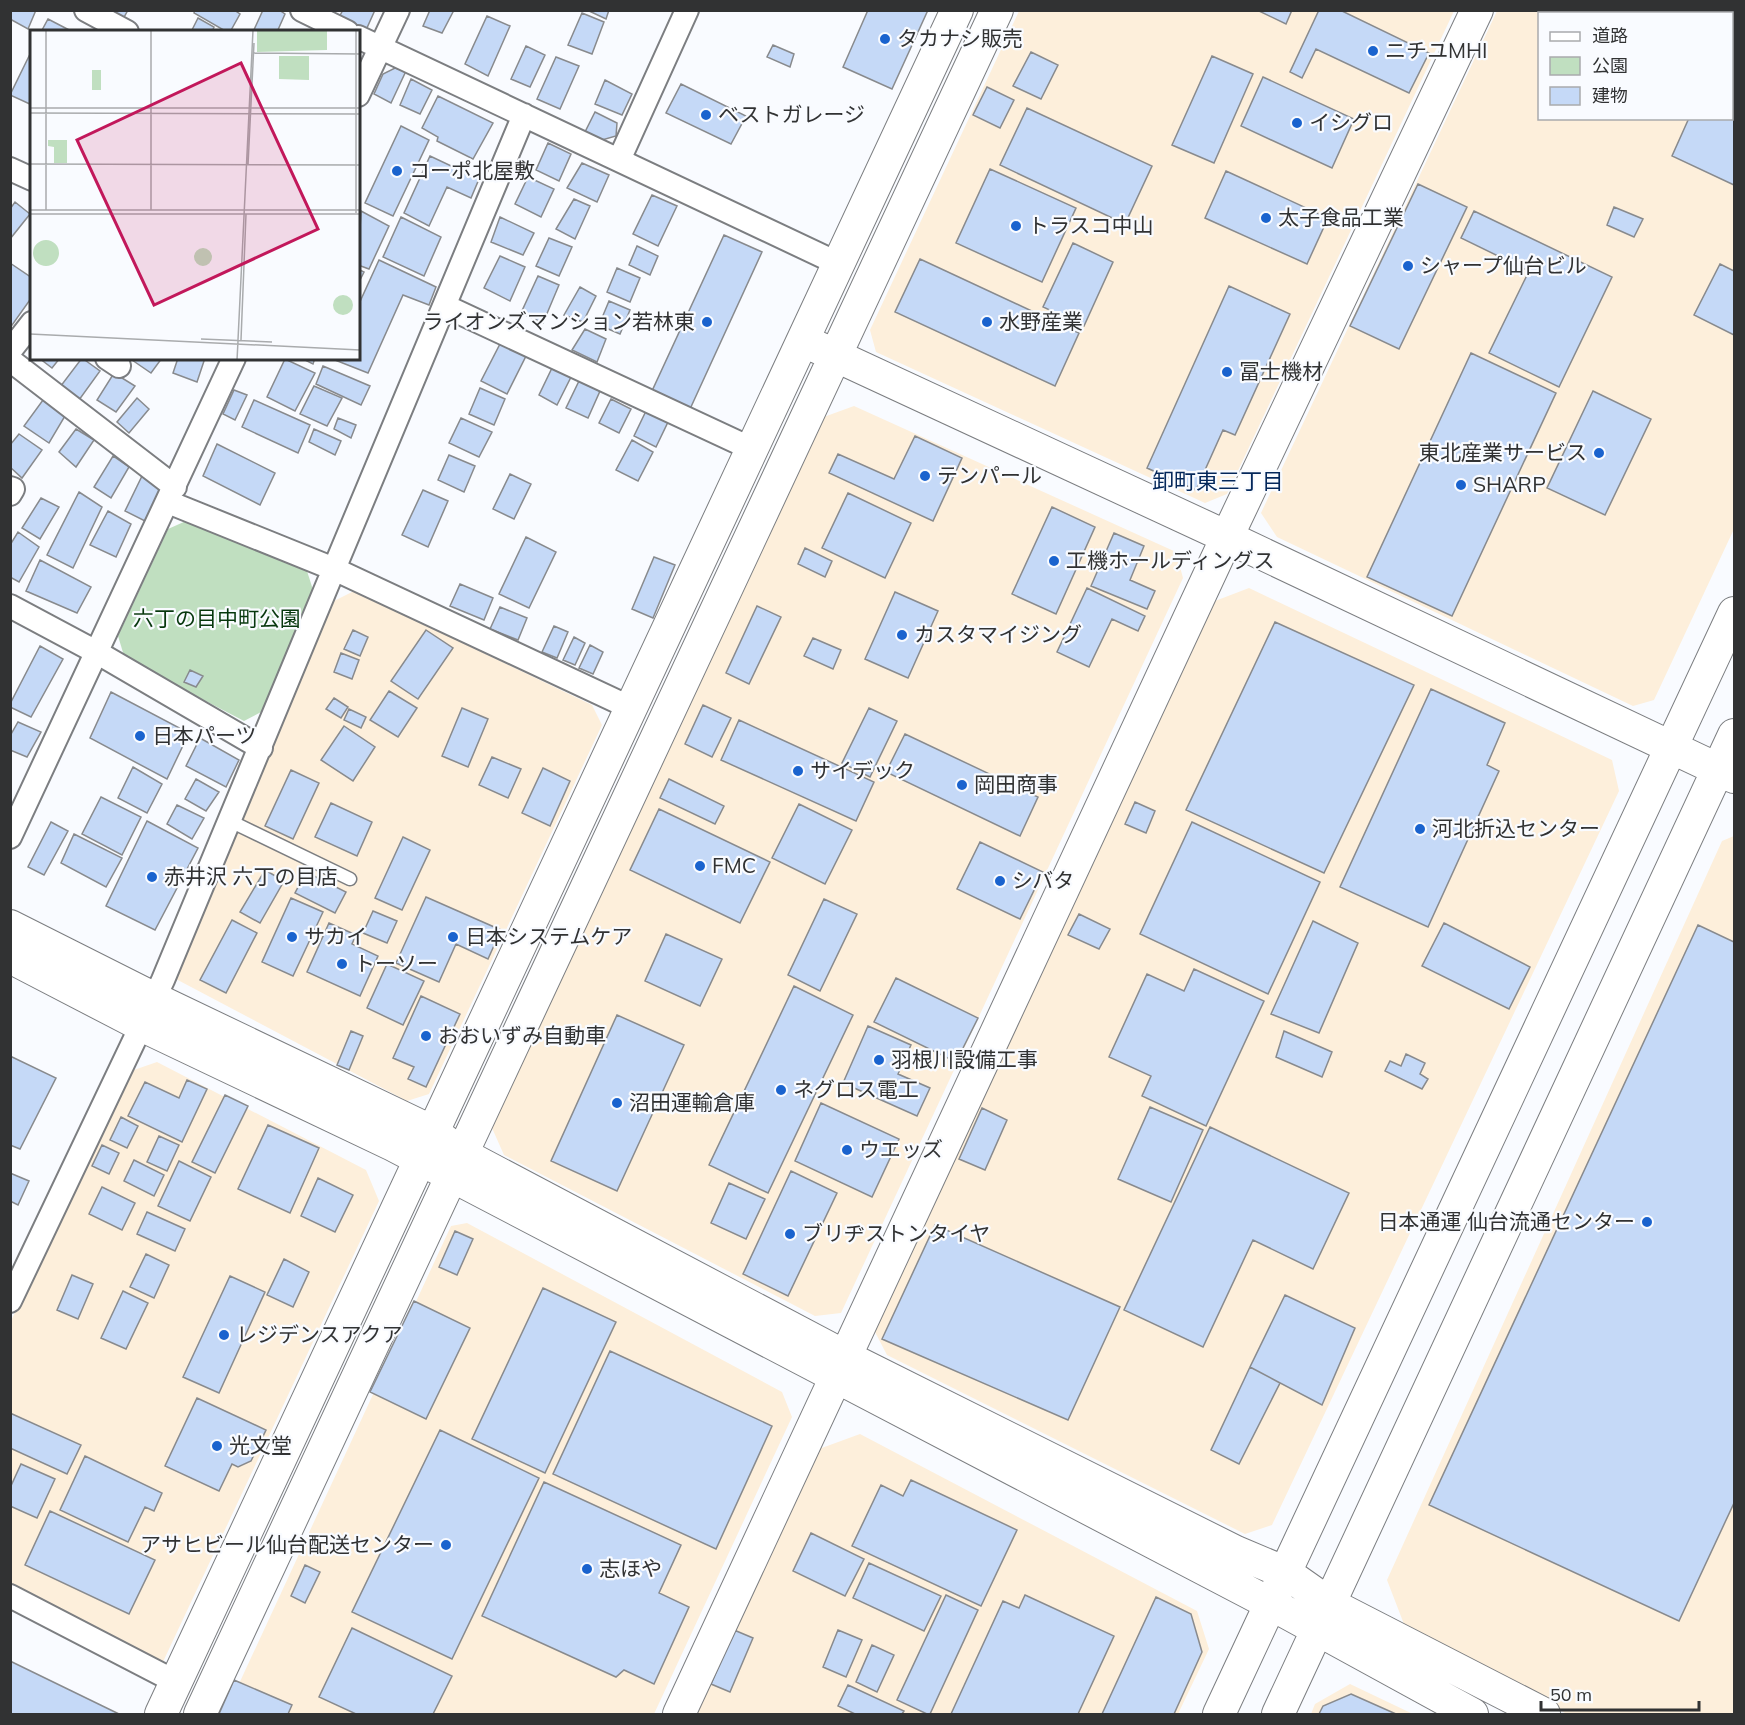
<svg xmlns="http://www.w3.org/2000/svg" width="1745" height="1725" font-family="Mulish,'Noto Sans JP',sans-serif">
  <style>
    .commercial { fill: #fdefdb; fill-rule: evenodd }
    .green { fill: #c0dfc0 }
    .building { fill: #c5d9f7; stroke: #888a8d; stroke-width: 1.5 }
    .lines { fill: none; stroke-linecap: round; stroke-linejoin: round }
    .lane-casing { stroke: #7c7e81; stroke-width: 15 }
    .street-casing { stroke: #7c7e81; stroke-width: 26 }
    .secondary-casing { stroke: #7c7e81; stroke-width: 34 }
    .lane { stroke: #fff; stroke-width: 12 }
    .street { stroke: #fff; stroke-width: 22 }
    .secondary { stroke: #fff; stroke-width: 32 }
    .poi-dot { fill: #1a63ce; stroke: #f9fbff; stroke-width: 2 }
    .labels { text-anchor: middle; stroke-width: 4.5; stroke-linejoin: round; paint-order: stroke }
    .poi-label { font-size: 21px; fill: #313233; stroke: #f9fbff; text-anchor: start }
    .park-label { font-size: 21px; fill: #07380d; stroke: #f9fbff }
    .neighbourhood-label { font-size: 22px; fill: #04275a; stroke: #f9fbff }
    .inset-road { fill: none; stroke: #a9abad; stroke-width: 1.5 }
    .view { fill: #c2185b; fill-opacity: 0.15; stroke: #c2185b; stroke-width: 3 }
    .inset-edge { fill: none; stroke: #313233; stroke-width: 3 }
  </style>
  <rect width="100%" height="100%" fill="#f9fbff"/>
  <path class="commercial" d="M1019,11H1454L1227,494L1205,503L876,352L870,330Z
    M1497,11H1734V529L1654,700L1633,706L1277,537L1261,513ZM1540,14H1732V118H1540Z
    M854,406L1176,552L1183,578L841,1313L815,1316L504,1155L492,1128L821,418Z
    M1249,588L1612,760L1619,791L1272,1525L1245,1534L887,1355L874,1330L1215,601Z
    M354,591L592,705L602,725L429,1094L407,1101L174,978L328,604Z
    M1734,836V1714H1567L1407,1632L1387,1580L1722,841Z
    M157,1062L366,1170L379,1201L162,1664L11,1588L10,1323L131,1071Z
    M467,1223L782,1392L792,1417L654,1714H225L451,1226Z
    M860,1434L1197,1611L1209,1649L1178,1714H697L819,1449Z
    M1350,1684L1413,1714H1311L1315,1704Z"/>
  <path class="green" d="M186,521L307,571L314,593L263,711L244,721L125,659L118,636L168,529Z"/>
  <path class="building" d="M10,10H36L28,29L10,19Z
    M107,10H128L123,19Z
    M195,10H234L240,14L230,32H227L194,13Z
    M263,10H279L285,14L277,32H253Z
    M343,10H375L366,30L338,19Z
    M430,10H454L442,33L423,26Z
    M587,10H609L606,19Z
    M868,10H928L892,89L843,67Z
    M1257,10H1292L1286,24Z
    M1319,10H1340L1429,53L1409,93L1316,49L1302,78L1290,72Z
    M1673,10H1730L1728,14H1671Z
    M582,13L604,22L592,54L568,45Z
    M487,16L510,26L488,76L465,64Z
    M198,18L214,27L212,32H191Z
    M48,19L73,32H41Z
    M1734,22V185L1672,156L1689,118H1732V28Z
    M773,45L794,54L790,67L767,57Z
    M526,46L545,55L530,87L511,79Z
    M32,50V105L10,95Z
    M1031,52L1058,65L1041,99L1013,86Z
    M1212,56L1253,74L1214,163L1172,145Z
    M556,57L579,66L560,109L537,99Z
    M395,68L406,71L391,103L374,94L383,74Z
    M1263,77L1354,119L1332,168L1241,126Z
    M411,79L432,90L420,114L400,105Z
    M605,80L632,94L622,115L595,104Z
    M681,84L746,116L731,144L666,113Z
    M987,87L1014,100L1000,128L973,115Z
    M438,96L493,123L473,159L437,141L438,137L422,128Z
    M1027,108L1152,166L1125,224L1000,165Z
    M595,112L617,123L616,136L602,140L585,132Z
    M401,126L429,140L393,216L365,203Z
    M548,143L571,154L559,181L536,170Z
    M430,156L479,179L471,198L447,187L429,226L404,213Z
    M582,163L609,175L597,202L567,188Z
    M990,169L1076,208L1042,282L956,243Z
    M1226,171L1328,218L1307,264L1205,218Z
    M528,177L554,189L541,217L515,204Z
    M1418,184L1467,207L1399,349L1350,326Z
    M652,195L677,206L658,246L633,234Z
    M574,199L590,206L575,239L556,229Z
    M15,202L30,214L10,239V209Z
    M1614,207L1643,219L1634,237L1607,225Z
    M361,211L389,226L369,269L358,265Z
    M1474,211L1612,277L1559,387L1489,353L1529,271L1461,238Z
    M401,217L441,237L424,276L383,257Z
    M500,217L534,233L523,255L491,242Z
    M724,235L762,252L690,409L652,391Z
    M549,238L572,247L559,276L536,266Z
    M1073,243L1113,262L1084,326L1043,307Z
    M637,246L658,256L650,275L629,265Z
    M500,256L525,267L510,301L484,288Z
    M920,259L1079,333L1055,386L895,312Z
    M379,260L436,287L429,305L403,295L368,373L335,360L358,358V306Z
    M10,263L32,278V297L10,328Z
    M1720,264L1734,271V335L1694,315Z
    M617,268L640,278L630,302L607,292Z
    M358,269L364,272L358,284Z
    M538,276L559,285L543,323L521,313Z
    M1229,286L1290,314L1235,435L1223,430L1196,490L1147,468Z
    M580,287L596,296L583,322L564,315Z
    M609,301L630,310L620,334L599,325Z
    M585,329L606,339L597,362L572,350Z
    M501,342L527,354L507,394L481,381Z
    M1471,353L1556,393L1452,616L1367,577Z
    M39,358H60L52,368Z
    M82,358L100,371L79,400L60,387Z
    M134,358H162L151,373L132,360Z
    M178,358H205L197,382L173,373Z
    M301,358H315L313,364Z
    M285,359L315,373L295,411L267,397Z
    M323,366L370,386L361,405L316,384Z
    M552,368L571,377L557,405L539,395Z
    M114,373L135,386L116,412L97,400Z
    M579,381L600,391L588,418L566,408Z
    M314,386L342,398L327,426L300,414Z
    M480,388L505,399L494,425L469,414Z
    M234,390L247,395L235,420L223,414Z
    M1593,391L1651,419L1605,515L1547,488Z
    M137,398L149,409L129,433L117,422Z
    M611,399L631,409L619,433L599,423Z
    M43,400L65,416L49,443L24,426Z
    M254,400L310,425L298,453L242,427Z
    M646,411L668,422L656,447L634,436Z
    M338,418L356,425L351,438L334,429Z
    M461,418L492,432L479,457L449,443Z
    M76,429L94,440L76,467L59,452Z
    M314,429L341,441L335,455L309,442Z
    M19,434L42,450L22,478L10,467V445Z
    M915,436L962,458L933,521L829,473L838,454L894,479Z
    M632,440L653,452L638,481L616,470Z
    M217,444L275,473L260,505L203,476Z
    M449,455L475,466L464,492L438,480Z
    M113,456L129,467L111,498L94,487Z
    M510,474L531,484L514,519L493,509Z
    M142,476L162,487L145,521L125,511Z
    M423,490L448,501L428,547L402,535Z
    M79,492L102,507L73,568L47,555Z
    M848,493L911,523L885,578L822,548Z
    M41,498L59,507L40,539L22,528Z
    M1052,507L1095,527L1056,614L1012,594Z
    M108,511L131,524L116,557L90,545Z
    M18,532L39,547L19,582L10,577V545Z
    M1114,533L1144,546L1130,580L1155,591L1147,609L1091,586Z
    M526,537L556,552L529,608L499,594Z
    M805,548L832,561L825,577L798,564Z
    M654,557L675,565L653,618L632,609Z
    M40,560L91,587L77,613L26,591Z
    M460,584L493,598L484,620L450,606Z
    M1087,588L1145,616L1138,631L1112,619L1089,667L1057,652Z
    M895,592L938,611L908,678L865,659Z
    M757,606L781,617L749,684L726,673Z
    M500,607L527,618L518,640L490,629Z
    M1275,622L1414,685L1324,873L1186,810Z
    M554,626L568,632L557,658L542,652Z
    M353,630L368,637L360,656L344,649Z
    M426,630L453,648L418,699L391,681Z
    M574,637L585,643L575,665L563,660Z
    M813,638L841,650L833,669L804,656Z
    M590,645L603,652L593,674L579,668Z
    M40,646L63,659L31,717L10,707V704Z
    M341,653L359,660L352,679L334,672Z
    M190,670L203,676L196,687L184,682Z
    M1431,689L1505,723L1487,765L1499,771L1428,927L1340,887Z
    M389,691L417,708L398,737L370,720Z
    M111,692L189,733L167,779L90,738Z
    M334,698L348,707L341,718L326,709Z
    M703,705L731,718L712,757L685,744Z
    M462,708L488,719L468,767L442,756Z
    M869,708L897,721L870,777L842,763Z
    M349,709L366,717L361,728L344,720Z
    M739,720L874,782L856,821L721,760Z
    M18,722L41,732L27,757L10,750V736Z
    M344,726L375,747L353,781L321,760Z
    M905,734L1038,797L1020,836L886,772Z
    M200,738L239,760L226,787L186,766Z
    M492,757L521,769L508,798L479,785Z
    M133,767L162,784L147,813L118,798Z
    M543,768L570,781L550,826L522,813Z
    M291,770L319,783L293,839L265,826Z
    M196,779L219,792L206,811L185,799Z
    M669,779L724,806L715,824L660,798Z
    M101,797L141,817L122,855L82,834Z
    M1135,802L1155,811L1146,833L1125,824Z
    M331,803L372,822L357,856L315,837Z
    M799,804L852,830L825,884L772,858Z
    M177,805L204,818L192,839L167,824Z
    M659,809L770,862L740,923L630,870Z
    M147,821L198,848L155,930L106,906Z
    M51,822L68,831L44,875L28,867Z
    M1192,822L1320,882L1268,994L1140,934Z
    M74,834L122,858L106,887L61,863Z
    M403,837L430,850L402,910L375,898Z
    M980,842L1043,872L1020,919L957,889Z
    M265,870L284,881L260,923L240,912Z
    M306,872L346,892L335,913L295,893Z
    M426,897L501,930L488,959L456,944L439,982L396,963Z
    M291,898L323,912L293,976L262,962Z
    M824,899L857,914L820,991L788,975Z
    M373,911L397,921L387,943L363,933Z
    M1079,914L1110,929L1099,949L1068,935Z
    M232,920L257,933L226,993L200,980Z
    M1313,921L1358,943L1319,1033L1271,1014Z
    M329,923L356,935L352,944L378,956L360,996L307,972Z
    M1444,923L1530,967L1509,1009L1422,966Z
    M1698,925L1734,942V1503L1679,1621L1429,1505Z
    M666,934L722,959L700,1006L645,981Z
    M387,964L424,981L403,1025L367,1008Z
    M1194,969L1264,1001L1206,1126L1142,1096L1151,1076L1109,1057L1147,974L1184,991Z
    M896,978L978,1018L956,1062L874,1022Z
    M794,986L853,1015L768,1193L709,1165Z
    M421,996L460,1014L426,1087L408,1079L414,1067L393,1058Z
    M617,1015L684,1045L617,1191L551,1161Z
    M868,1026L911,1045L898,1074L930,1088L917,1116L843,1083Z
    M351,1031L363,1036L349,1070L337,1065Z
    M1284,1031L1332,1052L1322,1077L1276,1057Z
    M1406,1054L1425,1063L1420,1074L1428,1079L1422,1089L1385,1071L1390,1061L1401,1066Z
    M10,1056L56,1078L20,1149L10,1145Z
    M187,1080L207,1089L182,1142L128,1116L145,1082L179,1098Z
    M225,1095L248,1106L215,1173L192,1162Z
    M821,1103L899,1139L872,1197L795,1161Z
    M1150,1107L1203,1130L1171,1202L1118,1179Z
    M982,1108L1007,1120L985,1170L959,1159Z
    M121,1117L138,1126L127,1148L110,1140Z
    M268,1125L319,1148L290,1213L238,1189Z
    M1210,1127L1349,1193L1313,1269L1253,1240L1203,1347L1124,1310Z
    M159,1136L179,1145L167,1171L147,1162Z
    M102,1145L119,1153L109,1174L92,1166Z
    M134,1160L164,1175L154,1196L124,1181Z
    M179,1161L211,1177L190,1221L158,1206Z
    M791,1171L837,1193L788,1296L743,1274Z
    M10,1173L29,1181L18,1205L10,1201Z
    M318,1178L353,1195L335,1232L301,1216Z
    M729,1183L765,1199L746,1239L711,1223Z
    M102,1187L135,1203L122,1230L89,1214Z
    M147,1212L185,1229L175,1251L137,1234Z
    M935,1225L1120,1307L1068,1420L882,1339Z
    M455,1231L473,1239L457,1275L439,1267Z
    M146,1254L169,1265L154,1298L130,1287Z
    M284,1259L309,1272L293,1307L267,1295Z
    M72,1275L93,1284L78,1319L57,1310Z
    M230,1276L265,1292L219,1393L183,1377Z
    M543,1288L616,1322L545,1473L472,1439Z
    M123,1291L148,1303L126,1349L101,1338Z
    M1285,1295L1355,1328L1322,1405L1250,1367Z
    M414,1301L470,1328L426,1419L370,1392Z
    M610,1351L772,1426L716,1549L553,1474Z
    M1250,1367L1280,1383L1239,1464L1211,1450Z
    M197,1398L266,1430L251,1461L238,1467L232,1464L219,1491L165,1466Z
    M10,1413L81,1445L67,1474L10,1448Z
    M440,1430L539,1478L452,1659L352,1612Z
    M85,1456L162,1493L154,1511L145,1507L128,1542L60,1510Z
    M21,1464L55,1479L37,1518L10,1506V1488Z
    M911,1480L1017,1530L981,1606L852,1546L881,1485L903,1496Z
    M544,1482L681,1545L659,1593L689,1607L654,1684L624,1670L616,1677L482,1616Z
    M50,1511L155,1560L129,1614L25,1565Z
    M811,1533L864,1559L845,1596L793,1571Z
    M869,1563L941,1596L924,1631L853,1598Z
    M305,1565L320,1572L305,1603L291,1596Z
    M946,1595L978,1610L930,1714H927L897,1700Z
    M1025,1595L1114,1636L1078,1714H951L1003,1601L1019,1608Z
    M1156,1597L1191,1614L1202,1652L1174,1714H1102Z
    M352,1628L452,1676L433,1714H356L319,1697Z
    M734,1630L753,1638L730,1692L711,1684Z
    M838,1630L862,1640L846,1677L823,1667Z
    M872,1645L894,1655L877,1692L856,1682Z
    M10,1661L119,1714H10Z
    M234,1680L292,1705L288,1714H219Z
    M848,1685L904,1711L902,1714H855L838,1706Z
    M1351,1694L1396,1714H1319L1323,1706Z"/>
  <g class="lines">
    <defs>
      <path id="lane" d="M230,821L350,879"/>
      <path id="street" d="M86,10L127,32
        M302,10L347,32
        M358,37L839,264
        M358,95L398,10
        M619,160L687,10
        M10,169L32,179
        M445,306L752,449
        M10,351L32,323
        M107,358L119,366
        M10,360L175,487
        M10,488L13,489L10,494
        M168,502L334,569L524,115
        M10,606L98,653L261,748
        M10,837L234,358
        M10,1301L163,980L334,569L631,708
        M10,1596L176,1682"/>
      <path id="secondary" d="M817,347L1227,537L1734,777
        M10,926L155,999L433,1132L462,1154L846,1357L1236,1552L1286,1573L1330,1604L1544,1714
        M10,957L143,1026L393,1145L1271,1604L1472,1714
        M161,1714L957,10
        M200,1714L997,10
        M679,1714L1227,537L1477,10
        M1219,1714L1734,613
        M1278,1714L1734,735"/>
    </defs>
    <use href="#lane" class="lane-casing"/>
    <use href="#street" class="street-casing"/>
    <use href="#secondary" class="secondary-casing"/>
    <use href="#lane" class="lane"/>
    <use href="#street" class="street"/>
    <use href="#secondary" class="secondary"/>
  </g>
  <g class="poi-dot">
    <circle cx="885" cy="39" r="6"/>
    <circle cx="1373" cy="51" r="6"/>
    <circle cx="706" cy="115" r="6"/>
    <circle cx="1297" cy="123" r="6"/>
    <circle cx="397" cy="171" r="6"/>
    <circle cx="1266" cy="218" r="6"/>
    <circle cx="1016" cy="226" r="6"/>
    <circle cx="1408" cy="266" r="6"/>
    <circle cx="707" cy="322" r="6"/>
    <circle cx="987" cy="322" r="6"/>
    <circle cx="1227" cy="372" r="6"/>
    <circle cx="1599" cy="453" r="6"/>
    <circle cx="925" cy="476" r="6"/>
    <circle cx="1461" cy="485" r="6"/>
    <circle cx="1054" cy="561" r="6"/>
    <circle cx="902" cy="635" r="6"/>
    <circle cx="140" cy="736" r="6"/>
    <circle cx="798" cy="771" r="6"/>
    <circle cx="962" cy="785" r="6"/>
    <circle cx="1420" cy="829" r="6"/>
    <circle cx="700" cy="866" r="6"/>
    <circle cx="152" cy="877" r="6"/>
    <circle cx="1000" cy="881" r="6"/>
    <circle cx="292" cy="937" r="6"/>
    <circle cx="453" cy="937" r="6"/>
    <circle cx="342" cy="964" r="6"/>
    <circle cx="426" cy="1036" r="6"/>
    <circle cx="879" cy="1060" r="6"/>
    <circle cx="781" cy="1090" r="6"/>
    <circle cx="617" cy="1103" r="6"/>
    <circle cx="847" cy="1150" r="6"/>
    <circle cx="1647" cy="1222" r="6"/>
    <circle cx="790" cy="1234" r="6"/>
    <circle cx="224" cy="1335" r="6"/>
    <circle cx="217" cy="1446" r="6"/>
    <circle cx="446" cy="1545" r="6"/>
    <circle cx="587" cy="1569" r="6"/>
  </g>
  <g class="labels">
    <g class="poi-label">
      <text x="897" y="46">タカナシ販売</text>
      <text x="1385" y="58">ニチユMHI</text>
      <text x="718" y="122">ベストガレージ</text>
      <text x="1309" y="130">イシグロ</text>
      <text x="409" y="178">コーポ北屋敷</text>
      <text x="1278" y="225">太子食品工業</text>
      <text x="1028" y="233">トラスコ中山</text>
      <text x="1420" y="273">シャープ仙台ビル</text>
      <text x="695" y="329" text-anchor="end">ライオンズマンション若林東</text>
      <text x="999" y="329">水野産業</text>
      <text x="1239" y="379">冨士機材</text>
      <text x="1587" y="460" text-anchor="end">東北産業サービス</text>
      <text x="937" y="483">テンパール</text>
      <text x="1473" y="492">SHARP</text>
      <text x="1066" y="568">工機ホールディングス</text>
      <text x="914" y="642">カスタマイジング</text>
      <text x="152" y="743">日本パーツ</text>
      <text x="810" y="778">サイデック</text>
      <text x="974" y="792">岡田商事</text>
      <text x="1432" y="836">河北折込センター</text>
      <text x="712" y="873">FMC</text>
      <text x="164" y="884">赤井沢 六丁の目店</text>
      <text x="1012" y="888">シバタ</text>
      <text x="304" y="944">サカイ</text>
      <text x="465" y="944">日本システムケア</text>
      <text x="354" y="971">トーソー</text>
      <text x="438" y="1043">おおいずみ自動車</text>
      <text x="891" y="1067">羽根川設備工事</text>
      <text x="793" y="1097">ネグロス電工</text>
      <text x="629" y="1110">沼田運輸倉庫</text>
      <text x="859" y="1157">ウエッズ</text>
      <text x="1635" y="1229" text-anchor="end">日本通運 仙台流通センター</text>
      <text x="802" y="1241">ブリヂストンタイヤ</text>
      <text x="236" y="1342">レジデンスアクア</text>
      <text x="229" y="1453">光文堂</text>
      <text x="434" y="1552" text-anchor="end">アサヒビール仙台配送センター</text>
      <text x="599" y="1576">志ほや</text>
    </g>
    <g class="park-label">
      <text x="217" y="626">六丁の目中町公園</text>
    </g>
    <g class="neighbourhood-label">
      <text x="1218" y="489">卸町東三丁目</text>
    </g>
  </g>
  <g transform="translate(30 30)">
    <rect width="330" height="330" fill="#f9fbff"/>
    <path d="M227,0H297V20L227,22ZM249,26H279V50L249,49ZM62,40H71V60H62ZM18,110H37V133H24V117L18,116ZM3 223a13 13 0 1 1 26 0a13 13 0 1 1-26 0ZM164 227a9 9 0 1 1 18 0a9 9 0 1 1-18 0ZM303 275a10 10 0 1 1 20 0a10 10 0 1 1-20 0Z" fill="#c0dfc0"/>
    <path class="inset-road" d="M223,23L330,24M0,78H330M0,83L330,84M0,134L330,135M218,135L224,13M0,180H330M16,180V0M121,180V0M326,183V0M0,184H330M0,304L330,320M171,309L242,312M208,310L223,0M211,310L216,184M207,330L208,311"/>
    <path class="view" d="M211,33L288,199L124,275L47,110Z"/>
    <rect width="330" height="330" class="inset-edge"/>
  </g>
  <rect width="1745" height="1725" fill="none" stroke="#313233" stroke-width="24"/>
  <rect x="1538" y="12" width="195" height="108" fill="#f9fbff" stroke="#a9abad" stroke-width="1.5"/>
  <rect x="1550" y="32" width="30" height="9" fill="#ffffff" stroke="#a9abad" stroke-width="1.5"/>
  <text x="1592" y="42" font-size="18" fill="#313233">道路</text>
  <rect x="1550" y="57" width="30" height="18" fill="#c0dfc0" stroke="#a9abad" stroke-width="1.5"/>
  <text x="1592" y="72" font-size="18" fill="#313233">公園</text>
  <rect x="1550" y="87" width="30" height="18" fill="#c5d9f7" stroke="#a9abad" stroke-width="1.5"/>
  <text x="1592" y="102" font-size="18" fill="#313233">建物</text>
  <path d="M1541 1701v9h158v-9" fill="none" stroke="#313233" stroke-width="3"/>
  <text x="1550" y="1701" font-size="18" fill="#313233" stroke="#f9fbff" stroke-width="4.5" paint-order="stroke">50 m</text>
</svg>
